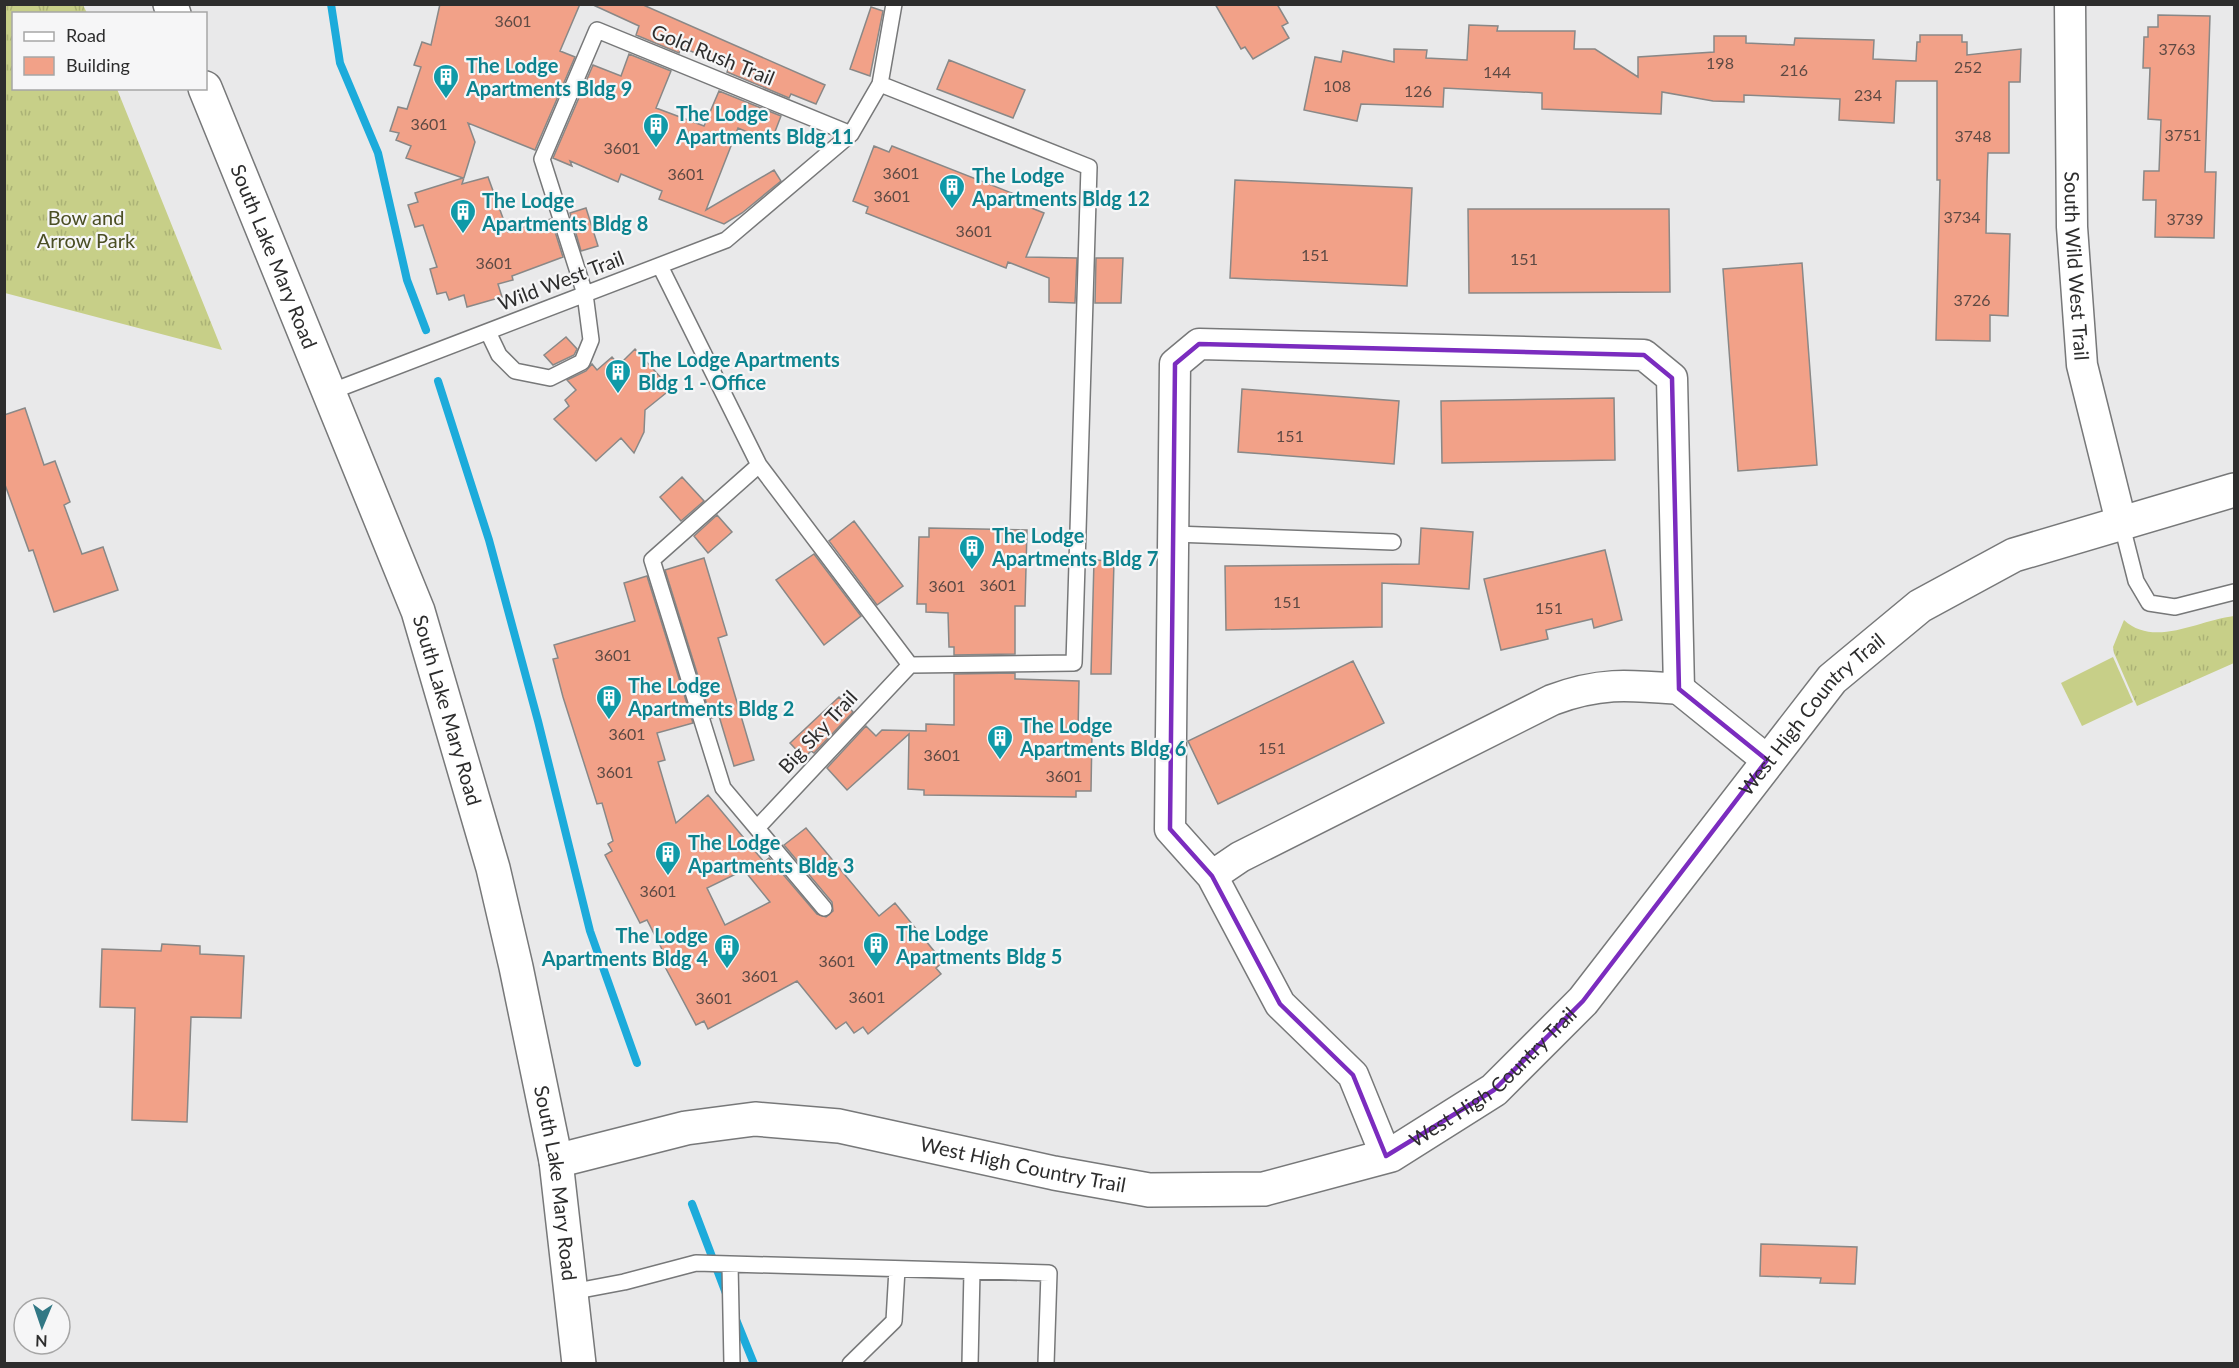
<svg xmlns="http://www.w3.org/2000/svg" width="2239" height="1368" font-family="Lato,sans-serif">
  <style>
    .grass { fill: url(#grass-tufts) }
    .pitch { fill: #c7cf88 }
    .lines { fill: none; stroke-linecap: round; stroke-linejoin: round }
    .stream { stroke: #1cabdb; stroke-width: 8 }
    .building { fill: #f2a188; stroke: #898887; stroke-width: 1.5; fill-rule: evenodd }
    .lane-casing { stroke: #777879; stroke-width: 18 }
    .street-casing { stroke: #777879; stroke-width: 33 }
    .secondary-casing { stroke: #777879; stroke-width: 36 }
    .lane { stroke: #fff; stroke-width: 15 }
    .street { stroke: #fff; stroke-width: 30 }
    .secondary { stroke: #fff; stroke-width: 33 }
    .marked { fill: none; stroke: #7b2cbf; stroke-width: 4.5; stroke-linejoin: round }
    .labels { text-anchor: middle; stroke-width: 4.5; stroke-linejoin: round; paint-order: stroke }
    .number-label { font-size: 16px; fill: #5e4a44 }
    .street-label { font-size: 20px; fill: #2d2d2d; stroke: #f6f6f7 }
    .culture-label { font-size: 20px; font-weight: bold; fill: #0d838f; stroke: #f6f6f7; text-anchor: start }
    .park-label { font-size: 20px; fill: #4b4f24; stroke: #f6f6f7 }
  </style>
  <defs>
    <pattern id="grass-tufts" width="24" height="20" patternUnits="userSpaceOnUse" patternTransform="scale(1.5)"><rect width="24" height="20" fill="#c7cf88"/><path d="M3 7l-1-3M5 7V3M7 7l1-3M15 17l-1-3M17 17v-4M19 17l1-3" fill="none" stroke="#abb276"/></pattern>
  </defs>
  <rect width="100%" height="100%" fill="#e9e9ea"/>
  <path class="grass" d="M4,5H83L87,13L14,14V88L117,89L222,350L5,293Z
    M2234,616V663L2137,706L2114,653L2113,647L2124,620C2154,648 2199,620 2234,616Z"/>
  <path class="pitch" d="M2113,657L2133,702L2082,726L2061,683Z"/>
  <g class="lines">
    <path class="stream" d="M331,4L340,63L378,153L407,280L426,330
      M438,381L489,540L538,721L590,931L637,1063
      M692,1204L727,1296
      M735,1317L754,1364"/>
  </g>
  <path class="building" d="M440,4H580L560,51L575,57L535,150L468,123L475,142L462,184L488,177L508,232L551,219L563,257L512,276L513,280L498,284L502,297L467,307L464,295L449,300L446,292L437,294L430,269L437,267L423,225L415,227L408,205L418,202L415,193L463,178L406,158L411,146L396,140L399,133L390,131L398,107L407,109L421,67L414,65L422,42L431,45Z
    M591,4H641L825,85L816,104L791,94L789,98L727,72L729,67L681,47L679,53L636,35L639,26Z
    M1215,4H1277L1288,23L1282,26L1289,38L1253,59L1245,47L1241,49Z
    M871,7L883,11L870,76L850,69Z
    M2158,15L2210,16L2205,172H2216L2214,238L2155,237L2156,200H2143L2144,171H2159L2161,120L2148,119L2150,68H2143L2144,37H2148V27H2158Z
    M1469,25L1498,26L1497,31H1575L1574,49H1595L1638,77V57L1714,52V36H1746V43L1794,45L1795,38L1874,40L1873,59L1916,61L1917,42H1920V35H1962V42H1967V55L2021,49L2020,82H2009V153H1988L1987,181L1986,233L2010,234L2008,316L1990,315V341L1936,340L1940,180H1937V81H1896L1894,123L1839,120L1840,99L1744,95V102L1713,101L1662,92L1661,114L1542,109V93L1444,88L1443,107L1361,104L1357,121L1304,110L1315,57L1341,62L1343,51L1394,62V49L1427,50L1426,58L1467,60Z
    M629,54L671,71L656,108L704,126L719,91L781,116L771,142L738,128L706,210L774,170L781,181L742,213L724,224L659,199L662,191L621,174L618,182L570,161L572,166L553,158L593,65L621,76Z
    M949,60L1025,90L1013,118L937,89Z
    M874,146L889,152L892,146L1032,201L1029,207L1044,213L1026,257L1077,258L1075,303L1049,302V278L1008,262L1006,268L866,213L868,207L853,201Z
    M1235,180L1412,188L1407,286L1230,278Z
    M586,208L598,246L581,251L570,213Z
    M1468,209H1669L1670,292L1469,293Z
    M1096,258H1123L1121,303H1095Z
    M1802,263L1817,465L1738,471L1723,269Z
    M566,337L577,349L574,355L553,365L544,355Z
    M635,349L671,389L645,410L644,432L634,453L621,438L596,461L554,419L569,406L565,400L576,390L567,380L586,371L592,364L597,370L612,357L619,365Z
    M1242,389L1399,401L1394,464L1238,452Z
    M1614,398L1615,460L1442,463L1441,401Z
    M25,408L44,465L55,461L70,502L64,505L82,554L103,547L118,590L54,612L33,550L29,551L4,482V415Z
    M682,477L704,501L681,521L660,497Z
    M717,515L732,532L708,553L694,536Z
    M854,521L903,586L877,605L829,541Z
    M929,528L1027,530L1025,606H1015V654L954,655V647H949L948,613L926,612V604H917L919,537H929Z
    M1421,528L1473,532L1469,589L1382,583V627L1226,630L1225,566L1419,564Z
    M1605,550L1622,620L1594,628L1592,619L1546,630L1548,639L1501,650L1484,579Z
    M814,554L861,616L824,645L776,580Z
    M704,558L727,635L718,638L754,760L734,766L719,716L711,718L665,570Z
    M1094,560L1114,561L1111,674H1091Z
    M647,576L693,723L657,733L665,760L658,762L676,823L708,795L764,862L769,858L817,914L826,917L833,911L832,902L784,845L806,828L879,916L895,903L943,962L936,968L941,974L868,1034L863,1027L854,1033L846,1022L836,1029L797,981L708,1029L704,1021L696,1025L664,965L669,963L647,920L640,923L605,855L612,851L608,844L613,841L602,803L597,804L563,697L553,659L558,658L554,645L635,621L624,583ZM744,870L770,902L725,925L707,888Z
    M1353,661L1384,723L1218,804L1188,741Z
    M1015,673V679L1079,681L1078,732H1092L1091,791H1076V797L924,795V790L908,789L909,734L847,790L827,768L866,726L876,736L882,730L926,731V724L954,725V674Z
    M839,697L853,712L814,753L811,751L804,758L790,743Z
    M162,944L200,946V954L244,956L241,1018L191,1017L187,1122L132,1120L135,1008L100,1007L102,949L161,951Z
    M1761,1244L1857,1247L1855,1284L1820,1283L1821,1278L1760,1276Z"/>
  <g class="lines">
    <defs>
      <path id="lane" d="M660,266L759,465L910,665L1074,663L1089,167L880,84
        M488,332L499,355L515,371L550,378L582,362L591,340L585,294L542,159L597,30L851,134
        M330,392L726,240L851,134L880,84L894,4
        M759,465L652,560L723,788L824,908
        M2121,522L2136,581L2149,603L2175,607L2234,592
        M1174,534L1393,542
        M757,828L910,665
        M730,1264L732,1364
        M571,1292L624,1282L696,1263L1049,1273L1046,1364
        M850,1364L894,1321L897,1269
        M970,1364L972,1271"/>
      <g id="street">
        <path id="s1" d="M2070,4L2072,227L2082,365L2121,522"/>
        <path d="M1679,689L1767,760"/>
        <path d="M1212,876L1240,857L1552,700C1600,682 1629,685 1679,689L1672,378L1644,355L1199,344L1175,364L1170,829L1212,876L1280,1004L1353,1075L1386,1156"/>
      </g>
      <g id="secondary">
        <path d="M170,4L174,14"/>
        <path id="s2" d="M205,88L418,611L493,868L516,967L556,1161L579,1364"/>
        <path id="s3" d="M556,1161L686,1128L755,1119L839,1126L1054,1173L1149,1190L1264,1189L1391,1155L1494,1090L1583,1001L1832,679L1920,606L2014,555L2234,490"/>
      </g>
    </defs>
    <use href="#lane" class="lane-casing"/>
    <use href="#street" class="street-casing"/>
    <use href="#secondary" class="secondary-casing"/>
    <use href="#lane" class="lane"/>
    <use href="#street" class="street"/>
    <use href="#secondary" class="secondary"/>
  </g>
  <path class="marked" d="M1199,344L1644,355L1672,378L1679,689L1767,760L1583,1001L1494,1090L1386,1156L1353,1075L1280,1004L1212,876L1170,829L1175,364Z"/>
  <defs>
    <symbol id="building-pin" viewBox="-11 -11 22 30"><path d="M0 17L-7.5 6A9.5 9.5 0 1 1 7.5 6Z" fill="#0f9aa8" stroke="#f6f6f7"/><path d="M-4-6H4V6H1V3H-1V6H-4ZM-2.5-4.3h1.7v1.8h-1.7ZM.8-4.3h1.7v1.8H.8ZM-2.5-1h1.7V.8h-1.7ZM.8-1h1.7V.8H.8Z" fill="#fff"/></symbol>
  </defs>
  <g fill-rule="evenodd">
    <use href="#building-pin" x="431" y="62" width="30" height="40"/>
    <use href="#building-pin" x="641" y="111" width="30" height="40"/>
    <use href="#building-pin" x="937" y="172" width="30" height="40"/>
    <use href="#building-pin" x="448" y="197" width="30" height="40"/>
    <use href="#building-pin" x="603" y="357" width="30" height="40"/>
    <use href="#building-pin" x="957" y="533" width="30" height="40"/>
    <use href="#building-pin" x="594" y="683" width="30" height="40"/>
    <use href="#building-pin" x="985" y="723" width="30" height="40"/>
    <use href="#building-pin" x="653" y="839" width="30" height="40"/>
    <use href="#building-pin" x="861" y="930" width="30" height="40"/>
    <use href="#building-pin" x="712" y="932" width="30" height="40"/>
  </g>
  <g class="labels">
    <g class="number-label">
      <text x="513" y="27">3601</text>
      <text x="2177" y="55">3763</text>
      <text x="1720" y="69">198</text>
      <text x="1968" y="73">252</text>
      <text x="1794" y="76">216</text>
      <text x="1497" y="78">144</text>
      <text x="1337" y="92">108</text>
      <text x="1418" y="97">126</text>
      <text x="1868" y="101">234</text>
      <text x="429" y="130">3601</text>
      <text x="2183" y="141">3751</text>
      <text x="1973" y="142">3748</text>
      <text x="622" y="154">3601</text>
      <text x="901" y="179">3601</text>
      <text x="686" y="180">3601</text>
      <text x="892" y="202">3601</text>
      <text x="1962" y="223">3734</text>
      <text x="2185" y="225">3739</text>
      <text x="974" y="237">3601</text>
      <text x="1315" y="261">151</text>
      <text x="1524" y="265">151</text>
      <text x="494" y="269">3601</text>
      <text x="1972" y="306">3726</text>
      <text x="1290" y="442">151</text>
      <text x="998" y="591">3601</text>
      <text x="947" y="592">3601</text>
      <text x="1287" y="608">151</text>
      <text x="1549" y="614">151</text>
      <text x="613" y="661">3601</text>
      <text x="627" y="740">3601</text>
      <text x="1272" y="754">151</text>
      <text x="942" y="761">3601</text>
      <text x="615" y="778">3601</text>
      <text x="1064" y="782">3601</text>
      <text x="658" y="897">3601</text>
      <text x="837" y="967">3601</text>
      <text x="760" y="982">3601</text>
      <text x="867" y="1003">3601</text>
      <text x="714" y="1004">3601</text>
    </g>
    <g class="street-label">
      <text transform="translate(713 55) rotate(22)" y="7">Gold Rush Trail</text>
      <text dy="7" stroke="none"><textPath href="#s2" startOffset="182">South Lake Mary Road</textPath></text>
      <text dy="7" stroke="none"><textPath href="#s1" startOffset="262">South Wild West Trail</textPath></text>
      <text transform="translate(561 281) rotate(-21)" y="7">Wild West Trail</text>
      <text dy="7" stroke="none"><textPath href="#s2" startOffset="668">South Lake Mary Road</textPath></text>
      <text dy="7" stroke="none"><textPath href="#s3" startOffset="1466">West High Country Trail</textPath></text>
      <text transform="translate(818 732) rotate(-47)" y="7">Big Sky Trail</text>
      <text dy="7" stroke="none"><textPath href="#s3" startOffset="980">West High Country Trail</textPath></text>
      <text dy="7" stroke="none"><textPath href="#s3" startOffset="476">West High Country Trail</textPath></text>
      <text dy="7" stroke="none"><textPath href="#s2" startOffset="1154">South Lake Mary Road</textPath></text>
    </g>
    <g class="culture-label">
      <text x="466" y="73">The Lodge<tspan x="466" dy="23">Apartments Bldg 9</tspan></text>
      <text x="676" y="121">The Lodge<tspan x="676" dy="23">Apartments Bldg 11</tspan></text>
      <text x="972" y="183">The Lodge<tspan x="972" dy="23">Apartments Bldg 12</tspan></text>
      <text x="482" y="208">The Lodge<tspan x="482" dy="23">Apartments Bldg 8</tspan></text>
      <text x="638" y="367">The Lodge Apartments<tspan x="638" dy="23">Bldg 1 - Office</tspan></text>
      <text x="992" y="543">The Lodge<tspan x="992" dy="23">Apartments Bldg 7</tspan></text>
      <text x="628" y="693">The Lodge<tspan x="628" dy="23">Apartments Bldg 2</tspan></text>
      <text x="1020" y="733">The Lodge<tspan x="1020" dy="23">Apartments Bldg 6</tspan></text>
      <text x="688" y="850">The Lodge<tspan x="688" dy="23">Apartments Bldg 3</tspan></text>
      <text x="896" y="941">The Lodge<tspan x="896" dy="23">Apartments Bldg 5</tspan></text>
      <text x="708" y="943" text-anchor="end">The Lodge<tspan x="708" dy="23">Apartments Bldg 4</tspan></text>
    </g>
    <g class="park-label">
      <text x="86" y="225">Bow and<tspan x="86" dy="23">Arrow Park</tspan></text>
    </g>
  </g>
  <rect width="2239" height="1368" fill="none" stroke="#2d2d2d" stroke-width="12"/>
  <rect x="12" y="12" width="195" height="78" fill="#f6f6f7" stroke="#a6a6a6" stroke-width="1.5"/>
  <rect x="24" y="32" width="30" height="9" fill="#ffffff" stroke="#a6a6a6" stroke-width="1.5"/>
  <text x="66" y="42" font-size="18" fill="#2d2d2d">Road</text>
  <rect x="24" y="57" width="30" height="18" fill="#f2a188" stroke="#a6a6a6" stroke-width="1.5"/>
  <text x="66" y="72" font-size="18" fill="#2d2d2d">Building</text>
  <g transform="translate(42 1326) rotate(182)"><circle r="28" fill="#f6f6f7" stroke="#a6a6a6" stroke-width="1.5"/>
  <path d="M0-4.5L10 22L0 15L-10 22Z" fill="#327885"/>
  <text y="-9" font-size="16" font-weight="bold" text-anchor="middle" fill="#2d2d2d">N</text>
  </g>
</svg>
